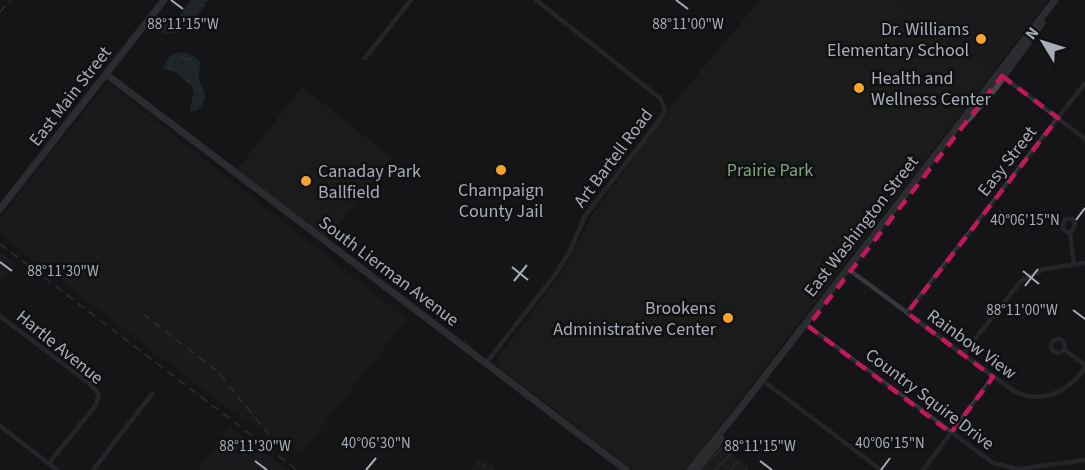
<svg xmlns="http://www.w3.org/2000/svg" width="1085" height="470" font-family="'Source Sans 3',sans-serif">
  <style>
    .built { fill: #212124 }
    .forest { fill: url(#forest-crowns) }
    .park { fill: #1d251e }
    .garden { fill: url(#garden-furrows) }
    .water { fill: url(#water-ripples) }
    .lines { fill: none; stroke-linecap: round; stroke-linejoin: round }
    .street { stroke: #36383c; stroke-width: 4.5 }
    .secondary { stroke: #44474c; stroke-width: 7 }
    .rail { stroke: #494c51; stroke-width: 1.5; stroke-dasharray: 8 6; stroke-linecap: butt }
    .marked { fill: none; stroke: #c2185b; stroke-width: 4.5; stroke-dasharray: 12 8; stroke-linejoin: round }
    .ticks { fill: none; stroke: #a7adb8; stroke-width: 2 }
    .poi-dot { fill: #f8a32c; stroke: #101012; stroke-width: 2 }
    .labels { text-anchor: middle; stroke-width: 5; stroke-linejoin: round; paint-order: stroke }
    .poi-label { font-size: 18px; fill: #a7adb8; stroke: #101012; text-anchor: end }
    .street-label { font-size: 18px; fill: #a7adb8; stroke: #101012 }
    .park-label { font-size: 18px; fill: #7ea47d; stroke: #101012 }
    .ticks-label { font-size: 15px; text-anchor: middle; fill: #a7adb8; stroke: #101012; stroke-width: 5; stroke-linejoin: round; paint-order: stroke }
  </style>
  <defs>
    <pattern id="forest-crowns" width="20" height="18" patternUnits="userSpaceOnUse" patternTransform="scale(1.5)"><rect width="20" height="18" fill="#1d251e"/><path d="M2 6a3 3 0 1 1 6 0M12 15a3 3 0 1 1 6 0" fill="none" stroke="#3b423d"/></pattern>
    <pattern id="garden-furrows" width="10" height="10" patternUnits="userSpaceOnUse" patternTransform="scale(1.5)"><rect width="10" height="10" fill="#1d251e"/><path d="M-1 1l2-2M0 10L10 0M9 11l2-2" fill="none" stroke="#3b423d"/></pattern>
    <pattern id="water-ripples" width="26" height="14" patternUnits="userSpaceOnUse" patternTransform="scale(1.5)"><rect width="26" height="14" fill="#2b363c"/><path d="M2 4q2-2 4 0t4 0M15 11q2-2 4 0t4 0" fill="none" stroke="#475056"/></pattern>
  </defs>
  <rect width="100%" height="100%" fill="#151517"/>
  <path class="built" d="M895,0H1048L989,77Z
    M108,83L406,319L302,452L232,411L0,234V218Z
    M0,251L16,264L0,284Z
    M230,427L287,470H198Z"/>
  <path class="forest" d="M480,459L496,470H470Z"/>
  <path class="park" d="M760,0H895L989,77L686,470H633L501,369L497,363L499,356L564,269L592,215L673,104Z
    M302,87L391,157L327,239L237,170Z"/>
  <path class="garden" d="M721,446L748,467V470H702Z"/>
  <path class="water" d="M191,0H208C197,16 184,39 162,32V26L178,18Z
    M176,53C186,52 194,54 200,62C200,67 198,73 199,78C202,94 212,94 197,111H191L190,108L194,93L192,86L175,72L165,69L163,67L170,56Z"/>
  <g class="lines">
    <path class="street" d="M365,58L411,0
      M1003,76L1085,139
      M1065,219H1072L1075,222L1074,227L1070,234L1062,228Z
      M1070,234L1074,264
      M848,269L1015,392C1044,404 1067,392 1085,368
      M907,313L1085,83
      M0,316L91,385L99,395L96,405L49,463
      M805,324L993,463L1018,469L1085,460
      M1051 346a7 7 0 1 1 14 0a7 7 0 1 1-14 0Z
      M1065,350L1085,365
      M963,354L1021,281L1044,269L1085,263
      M486,363L555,275L570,251L585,216L658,122L665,110L660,98L536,0
      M762,380L881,470
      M0,426L57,470
      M93,470L152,394
      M923,470L993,377"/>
    <path class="secondary" d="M106,74L626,470
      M968,119L995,88L1042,23
      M0,209L164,0
      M690,470L738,411L1055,0
      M697,470L721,439"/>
    <path class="rail" d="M0,12L10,0
      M0,244L297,470
      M143,314L217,371L284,453"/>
  </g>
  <path d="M0 0H1085V470H0ZM1002,76L1058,118L907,313L993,377L951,433L808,326Z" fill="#151517" fill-opacity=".55" fill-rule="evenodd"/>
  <path class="marked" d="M1002,76L1058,118L907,313L993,377L951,433L808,326Z"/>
  <path class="ticks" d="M171,0L183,9M676,0L688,9M1076,220L1085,208M0,262L12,271M512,267L528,280M1023,271L1039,284M514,281L527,265M1025,286L1038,269M1073,310L1085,319M255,461L267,470M760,461L772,470M366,470L376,458M881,470L890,458"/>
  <g class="poi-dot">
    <circle cx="981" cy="39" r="6"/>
    <circle cx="859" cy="88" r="6"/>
    <circle cx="501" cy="170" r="6"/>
    <circle cx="306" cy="181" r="6"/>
    <circle cx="728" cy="318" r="6"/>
  </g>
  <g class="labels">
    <g class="poi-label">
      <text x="969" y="35">Dr. Williams<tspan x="969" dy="21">Elementary School</tspan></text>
      <text x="871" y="84" text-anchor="start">Health and<tspan x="871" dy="21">Wellness Center</tspan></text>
      <text x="318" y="177" text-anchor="start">Canaday Park<tspan x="318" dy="21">Ballfield</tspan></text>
      <text x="501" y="196" text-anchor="middle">Champaign<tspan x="501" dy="21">County Jail</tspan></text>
      <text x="716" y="314">Brookens<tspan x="716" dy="21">Administrative Center</tspan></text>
    </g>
    <g class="street-label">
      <text transform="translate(70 96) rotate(-52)" y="6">East Main Street</text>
      <text transform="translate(613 158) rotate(-53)" y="6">Art Bartell Road</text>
      <text transform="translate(1007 161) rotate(-52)" y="6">Easy Street</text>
      <text transform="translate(861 226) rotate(-52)" y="6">East Washington Street</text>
      <text transform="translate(389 271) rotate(37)" y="6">South Lierman Avenue</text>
      <text transform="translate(972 344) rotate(36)" y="6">Rainbow View</text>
      <text transform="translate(60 347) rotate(39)" y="6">Hartle Avenue</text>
      <text transform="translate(930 399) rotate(37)" y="6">Country Squire Drive</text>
    </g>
    <g class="park-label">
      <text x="770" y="176">Prairie Park</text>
    </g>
  </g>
  <g class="ticks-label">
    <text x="183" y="29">88°11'15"W</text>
    <text x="688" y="29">88°11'00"W</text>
    <text x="1025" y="225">40°06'15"N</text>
    <text x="63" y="276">88°11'30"W</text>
    <text x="1022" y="315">88°11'00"W</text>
    <text x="376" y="448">40°06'30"N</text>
    <text x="890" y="448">40°06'15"N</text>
    <text x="255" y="451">88°11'30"W</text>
    <text x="760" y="451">88°11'15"W</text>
  </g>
  <g transform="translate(1043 42) rotate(308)" stroke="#101012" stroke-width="4.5" paint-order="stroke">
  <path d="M0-4.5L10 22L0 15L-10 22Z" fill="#a7adb8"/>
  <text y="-9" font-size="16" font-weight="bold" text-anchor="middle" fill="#a7adb8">N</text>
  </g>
</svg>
